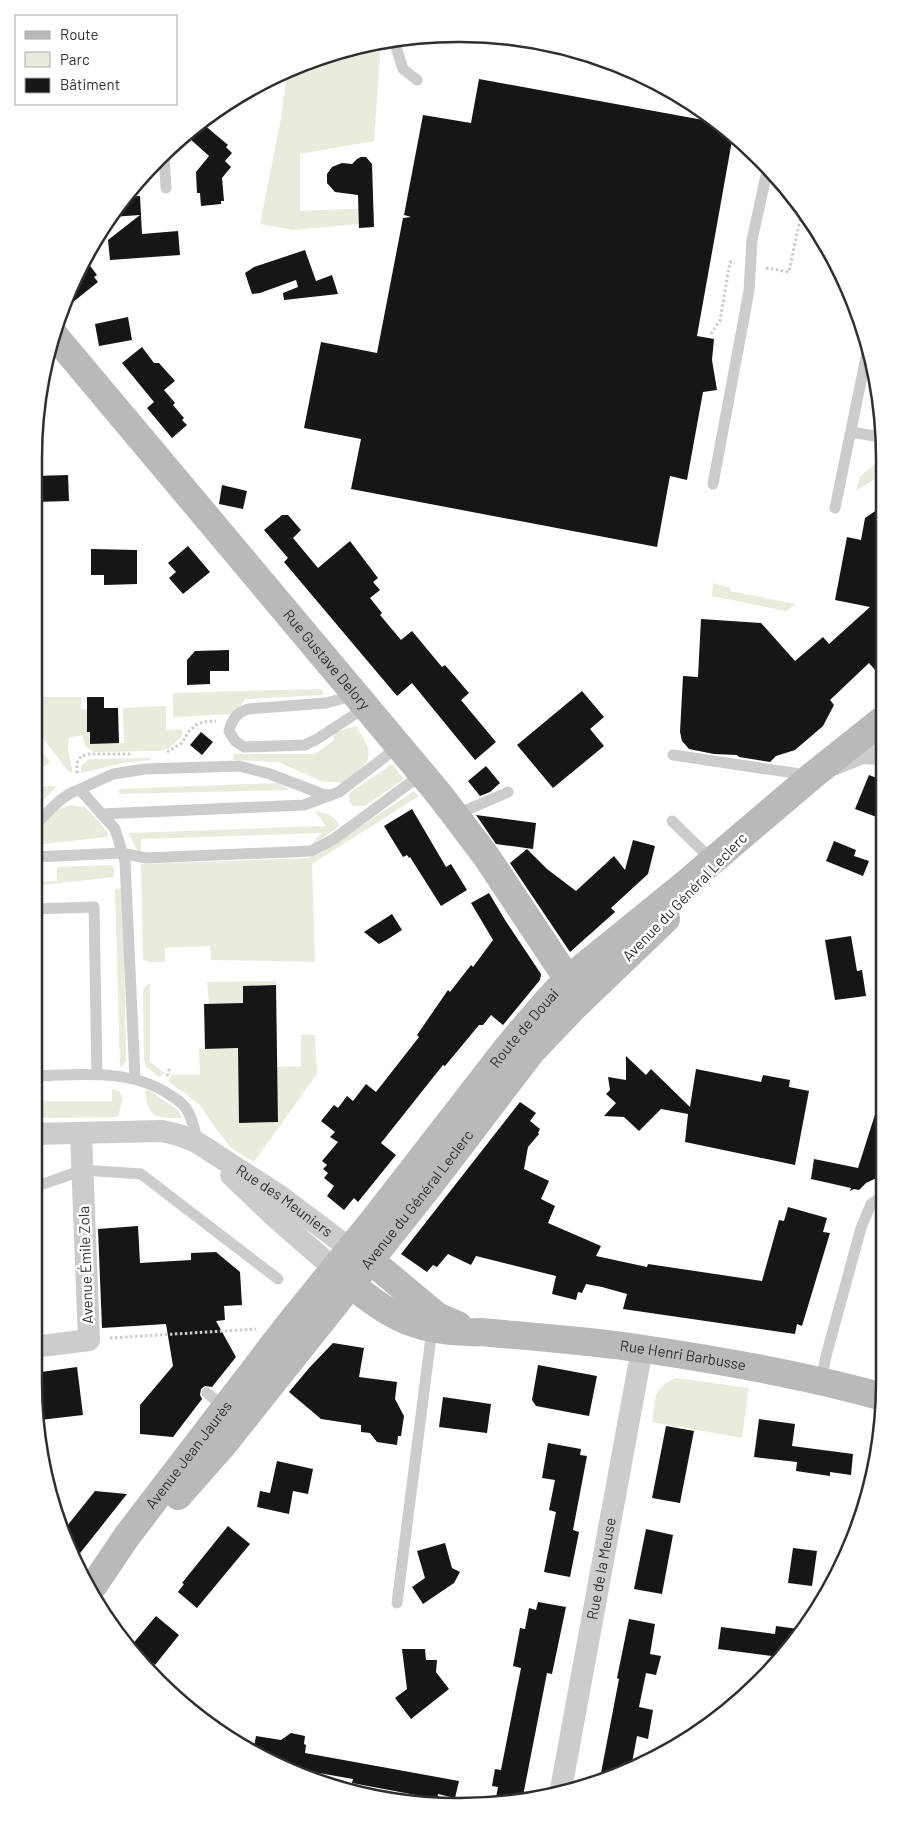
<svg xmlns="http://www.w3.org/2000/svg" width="918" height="1841" font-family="Barlow,sans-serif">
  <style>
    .green { fill: #e7ecdc }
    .building { fill: #161616 }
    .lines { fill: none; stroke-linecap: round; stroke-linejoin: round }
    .path { stroke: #ccc; stroke-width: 3; stroke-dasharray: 2.5 2.5; stroke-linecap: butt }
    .lane { stroke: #ccc; stroke-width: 11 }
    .street { stroke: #ccc; stroke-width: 22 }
    .secondary { stroke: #b9b9b9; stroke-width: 28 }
    .labels { text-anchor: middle; stroke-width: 5; stroke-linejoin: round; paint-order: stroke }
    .street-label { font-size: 15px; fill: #2f2f2f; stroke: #fff }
    .rim { fill: none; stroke: #2f2f2f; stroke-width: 2.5 }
  </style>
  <rect width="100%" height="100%" fill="#fff"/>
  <path class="green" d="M381,43L374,141L300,154V211L370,208L368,223L293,230L260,224L281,118L287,72L322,56Z
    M878,462L881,463V475L856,491L860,476Z
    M713,583L730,588V591L796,604L786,611L712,596Z
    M321,689L324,695L245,699L235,714L173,717V693Z
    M34,697H81V709H90L91,743H124L123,708L166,706V730L182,729V736L169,748L159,751L93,752L86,747L82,735L69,738L68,750L73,773L69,772L34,727Z
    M356,726C378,758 370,762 343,783L321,781L278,762L234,760L233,754H315L334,740L332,733Z
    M34,739L50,762L46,766H34Z
    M150,758V760L123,763L81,773V766L89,759Z
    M392,764L404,779L365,806H353L349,801V793Z
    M278,783L289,790L120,794L118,791L121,789Z
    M34,786H57L34,810Z
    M414,791L419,796L312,864L315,962L211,960L210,946L165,948V962H150L143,959L141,864L309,858L322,852Z
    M70,805L85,807L107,831L108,835L106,837L34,845C34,834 49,817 58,810C61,808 66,807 70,805Z
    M315,811C326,813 334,814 339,825L336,829L312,844L322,833L141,839V852L137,850L129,833L326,826Z
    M111,865L114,868V877L34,886V882L57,881V867Z
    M123,888L126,1062L120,1068L115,889Z
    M276,981V985L243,986V1005L209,1004L207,982Z
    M150,983V1062L165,1073L159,1077L146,1067L144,1060L143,989Z
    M301,1035H315L317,1074L254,1162L231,1148L211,1122L200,1105L168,1081L172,1075H200L199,1049L238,1048L239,1116H245L253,1122H278L277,1067L301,1066Z
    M112,1089L119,1091L123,1098L118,1117L34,1118V1101H112Z
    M145,1090H149L179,1111L182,1118C156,1118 148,1119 145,1090Z
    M676,1378L749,1388L742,1438L652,1422C656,1399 652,1387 676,1378Z"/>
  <path class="building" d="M479,79L714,122L733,135L697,336L714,339L712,360L717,390L703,392L687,480L670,476L657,547L351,489L361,439L304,428L321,342L377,353L403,218L411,217L404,215L423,115L471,123Z
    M202,123L228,145L226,147L232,153L225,161L231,167L222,178L224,201H221V204L201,206L200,193H197L196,172L209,156L189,138Z
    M361,157H366L372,164L374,227L359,228L358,195L335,192L327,183V174L332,167L342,163L352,164L357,159Z
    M140,196L142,234L178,231L180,255L110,260L108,240L140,215L111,217L124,197Z
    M305,250L316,281L332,275L338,294L284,300L283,293L298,287L296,280L260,293L252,294L245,273L254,267Z
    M85,259L97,275L94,277L98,282L63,310L77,271Z
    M128,317L132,340L99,346L95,324Z
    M142,347L154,363H159L175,381L164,390L175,403L173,405L184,418L182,420L187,425L172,438L147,408L154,402L122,363Z
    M68,475L69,501L35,502V476Z
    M222,485L247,491L243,509L219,504Z
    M881,507V677L869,663L830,700L834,705L823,726L795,750L776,756L770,762L739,757L737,755L714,754L689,749L682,741L680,732L683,676L698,677L701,619L761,623L795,661L823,637L829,644L870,607L835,600L847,537L861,540L865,518Z
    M282,515H288L301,530L293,538L318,568L350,541L378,578L373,582L380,590L370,598L382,613L380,615L401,640L412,631L442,667L445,665L469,693L461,700L496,742L475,760L412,683L397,696L284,562L288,558L264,530Z
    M188,546L210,572L183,594L169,578L176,572L168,563Z
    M91,549L137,550V584L104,585V575H91Z
    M229,650V671H210V684L187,685V660L195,651Z
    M582,691L604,717L590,729L604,746L553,788L517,745Z
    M87,697H104V708H118L119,743L90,744V732H87Z
    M201,732L213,742L202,755L190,745Z
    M486,766L500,783L490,792L480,796L468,781Z
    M869,775L882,780V819L855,809Z
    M412,809L446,867L451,864L467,890L441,906L410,857L409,858L407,855L403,857L384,826Z
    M476,815L536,823L533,849L496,844Z
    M633,840L655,846L648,874L611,908L615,912L570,952L510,863L527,849L547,869L576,891L614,856L625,870Z
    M834,841L856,850L854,856L869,861L863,876L826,861Z
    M489,893L505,920L541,974L540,980L503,1025L491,1015L483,1025H479L445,1066L443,1065L381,1143L396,1155L358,1202L354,1198L344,1210L327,1196L334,1186L324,1178L328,1173L323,1169L327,1165L322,1161L338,1142L330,1137L335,1132L321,1121L334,1105L338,1108L347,1096L353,1101L366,1084L376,1092L419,1037L417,1035L448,990L450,992L471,965L473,967L493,940L471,903Z
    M392,914L402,930L388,939L379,944L364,932Z
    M851,936L857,971L862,970L866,996L835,1000L825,940Z
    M276,985L278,1122L239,1123L238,1048L205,1049L204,1004L243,1003V986Z
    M626,1056L646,1075L651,1069L690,1107L696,1069L761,1082L763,1075L790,1080L789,1087L809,1091L795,1165L685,1142L688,1114L661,1109L639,1131L624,1117L604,1116L616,1103L606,1094L610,1090L608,1077L626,1080Z
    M520,1102L536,1113L530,1121L540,1129L538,1133L539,1134L528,1147L524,1169L549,1181L541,1199L555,1206L548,1223L601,1246L596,1256L647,1267L648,1264L762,1281L779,1220L784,1221L788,1207L827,1218L823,1232L830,1233L802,1326L797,1324L795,1334L623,1309L627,1294L602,1287L586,1284L582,1293L578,1292L576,1300L552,1294L556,1276L476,1256L471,1265L448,1254L437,1267L433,1265L427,1272L401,1254Z
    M879,1102H883V1175L866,1183L859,1190L854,1189L850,1191L851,1188L811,1179L814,1159L858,1168Z
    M138,1226L140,1263L191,1260V1253L216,1252L240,1272L242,1305L224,1306L225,1320L216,1321L236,1357L212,1387L205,1386L201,1389L200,1395L202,1399L173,1437L140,1434V1405L173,1366L166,1324L102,1328L98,1229Z
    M333,1343L364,1348L359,1377L397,1382L395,1399L404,1416L401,1436H398L397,1445L377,1442L370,1433L361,1432V1425L321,1419L289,1392L310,1367Z
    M538,1365L597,1376L589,1416L536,1406L532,1400Z
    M77,1367L83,1415L40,1420L34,1373Z
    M443,1397L491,1404L487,1433L439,1427Z
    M759,1419L795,1424L792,1446L853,1454L851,1475L830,1472V1476L796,1471L797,1462L754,1457Z
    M666,1426L694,1431L680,1503L652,1498Z
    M548,1443L581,1449L580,1455L587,1456L573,1530L579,1532L570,1577L544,1572L556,1512L549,1510L555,1480L542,1478Z
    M277,1461L313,1469L308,1494L293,1491L289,1514L257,1507L260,1491L270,1493Z
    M95,1491L127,1494L77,1557L63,1531Z
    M228,1526L250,1544L197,1608L178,1592L184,1584L182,1583Z
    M646,1529L673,1535L662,1594L634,1589Z
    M445,1543L452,1568L460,1572L454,1583L423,1604L412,1587L425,1578L417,1551Z
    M793,1548L817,1551L812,1586L788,1583Z
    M538,1602L566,1607L552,1674L547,1673L522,1801L514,1804L495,1803L498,1787L492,1786L495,1769L501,1770L521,1668L513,1666L520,1628L525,1629L529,1608L536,1610Z
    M156,1616L179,1635L155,1665L131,1646Z
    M629,1619L655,1624L650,1654L661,1656L656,1675L646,1673L639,1707L653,1710L648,1739L637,1736L631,1768L611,1774L601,1773L619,1679L617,1678Z
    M776,1626L798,1629L770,1669L772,1656L718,1649L721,1627L775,1634Z
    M402,1649H425L426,1660H437L436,1672L449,1689L411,1719L395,1698L407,1689Z
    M291,1733L305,1736L304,1744L306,1745L305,1753L459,1781L455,1798L438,1794L437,1799L352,1783L353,1779L296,1769L253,1753L256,1736L281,1740Z"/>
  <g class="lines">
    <path class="path" d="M766,268L789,272L802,210
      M711,334L720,320L730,262L735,263
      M167,752L182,743L189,731L196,725L203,722L216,721
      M77,773V763L81,756L89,754H131
      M167,1076L170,1067
      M110,1338L256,1329"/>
    <path class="lane" d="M395,39V44L403,69L417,80
      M164,155L166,188
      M851,432L881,437
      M713,484L749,291L752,240L767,171
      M835,508L867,352
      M356,695L326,703L248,709C236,713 232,720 229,731L235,741L244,747L305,745L317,739L366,707
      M673,755L807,775
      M78,790L113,774L145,769L239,766L270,774L322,794L330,795
      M101,814L304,805L339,792L385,757L397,744
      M455,815L508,792
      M672,821L712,860
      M34,826C47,814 61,795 78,790L84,794L115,829L125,861L135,1078
      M34,857L122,853L146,858L311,851L334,839L422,774
      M34,909L94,907L97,1075
      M34,1076C79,1075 131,1068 170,1095C175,1098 181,1102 185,1107C192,1116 195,1131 198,1143
      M34,1184H43L83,1170L141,1174L278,1279
      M821,1381L826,1356L861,1228L871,1204L883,1196
      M207,1393L225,1408
      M397,1603L432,1329"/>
    <g class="street">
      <path d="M835,764L862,753L882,754"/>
      <path id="s1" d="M34,1134L161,1131C175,1133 186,1137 198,1143L280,1196L340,1241L365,1257"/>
      <path d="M231,1175L276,1218L346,1279"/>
      <path d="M34,1347L89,1340L81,1134"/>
      <path id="s2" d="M561,1789L642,1349"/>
    </g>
    <g class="secondary">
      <path id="s3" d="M54,335L439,794L486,856L559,966L579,993"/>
      <path d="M370,1260L437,1316L458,1325"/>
      <path id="s4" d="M351,1284C393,1320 425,1334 481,1332C535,1337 590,1341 644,1349C725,1361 805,1375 883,1397"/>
      <path id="s5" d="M178,1496L223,1445L281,1372L426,1190L532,1051L573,1008L666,919"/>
      <path id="s6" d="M94,1585L127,1536L287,1327L376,1217L507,1048L547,1001L568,979L690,880L812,776L881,721"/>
    </g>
  </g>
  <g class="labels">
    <g class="street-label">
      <text dy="5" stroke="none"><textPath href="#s3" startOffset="424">Rue Gustave Delory</textPath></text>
      <text transform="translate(685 897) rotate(-46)" y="5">Avenue du Général Leclerc</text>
      <text dy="5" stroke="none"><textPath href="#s6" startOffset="704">Route de Douai</textPath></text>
      <text dy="5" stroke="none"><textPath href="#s5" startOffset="381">Avenue du Général Leclerc</textPath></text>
      <text dy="5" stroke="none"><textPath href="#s1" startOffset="270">Rue des Meuniers</textPath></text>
      <text transform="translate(86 1265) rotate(-92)" y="5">Avenue Émile Zola</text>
      <text dy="5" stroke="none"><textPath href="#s4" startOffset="346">Rue Henri Barbusse</textPath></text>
      <text dy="5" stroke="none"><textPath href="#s6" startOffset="161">Avenue Jean Jaurès</textPath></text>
      <text dy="5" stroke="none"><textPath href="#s2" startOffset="224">Rue de la Meuse</textPath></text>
    </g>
  </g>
  <path d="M0 0H918V1841H0ZM458 42H460A416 416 0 0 1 876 458V1382A416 416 0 0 1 460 1798H458A416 416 0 0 1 42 1382V458A416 416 0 0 1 458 42Z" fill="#fff" fill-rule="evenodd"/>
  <path class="rim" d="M458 42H460A416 416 0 0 1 876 458V1382A416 416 0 0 1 460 1798H458A416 416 0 0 1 42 1382V458A416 416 0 0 1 458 42Z"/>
  <rect x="15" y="15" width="162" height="90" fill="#ffffff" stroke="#acacac"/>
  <rect x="25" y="31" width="25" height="8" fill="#b9b9b9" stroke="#acacac"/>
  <text x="60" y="40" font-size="15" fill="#2f2f2f">Route</text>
  <rect x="25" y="52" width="25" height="15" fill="#e7ecdc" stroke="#acacac"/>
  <text x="60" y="65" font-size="15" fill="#2f2f2f">Parc</text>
  <rect x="25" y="78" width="25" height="15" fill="#161616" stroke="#acacac"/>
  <text x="60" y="90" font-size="15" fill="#2f2f2f">Bâtiment</text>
</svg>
